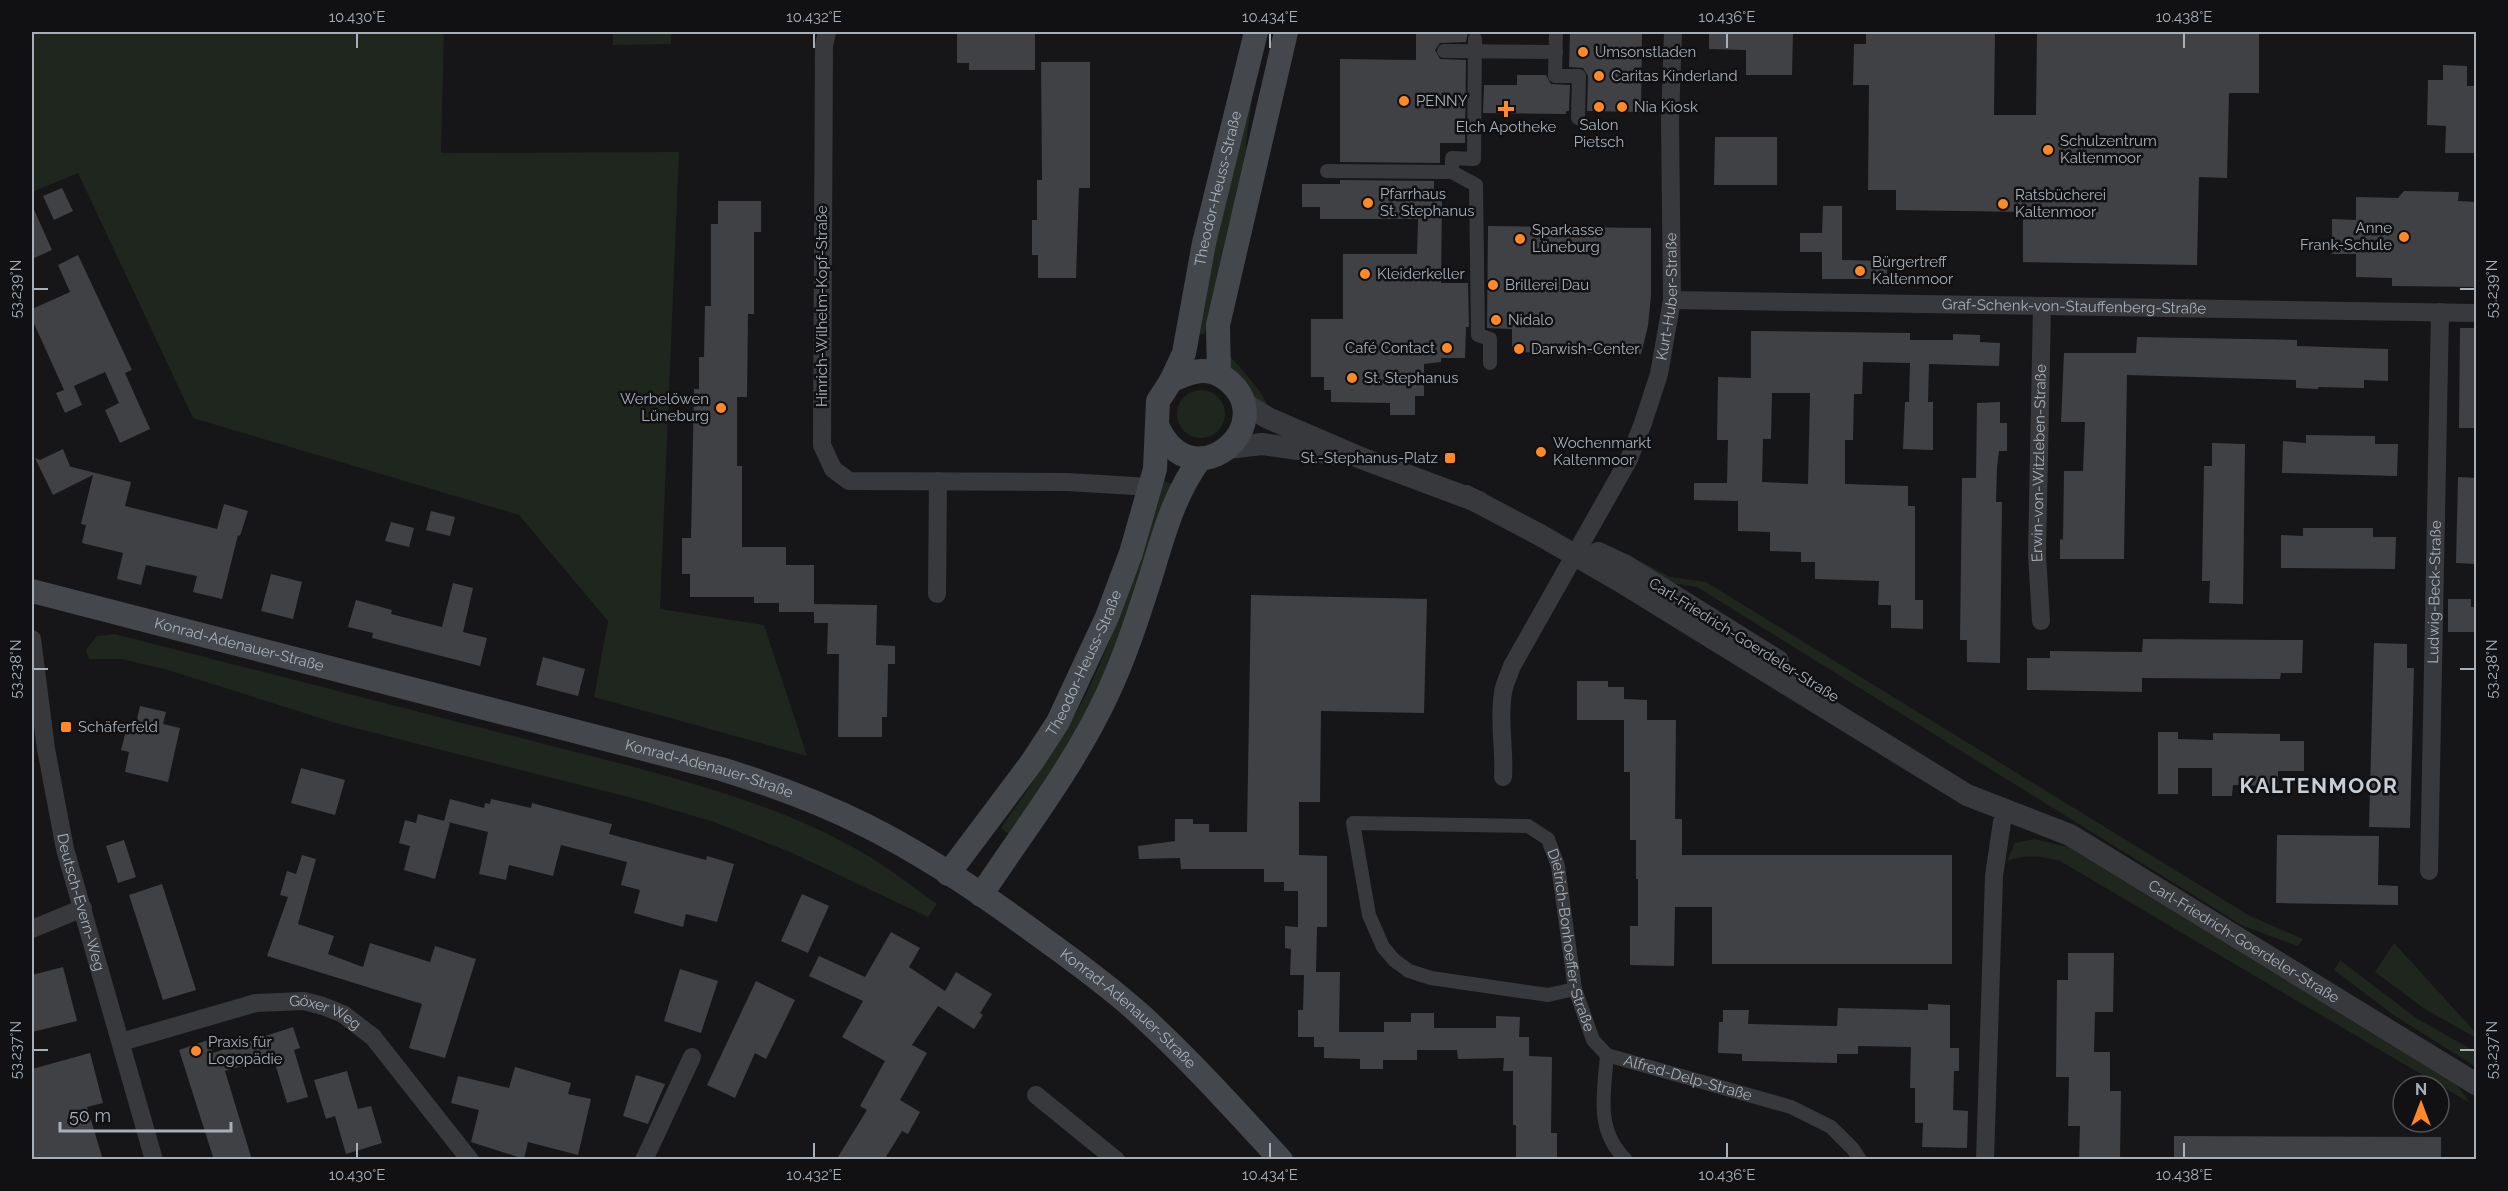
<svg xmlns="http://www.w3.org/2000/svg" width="2508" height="1191" font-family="Raleway,sans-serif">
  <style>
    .green { fill: #1e261d }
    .building { fill: #404145; fill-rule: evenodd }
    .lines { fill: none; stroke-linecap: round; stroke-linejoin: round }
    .pedestrian { stroke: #37393d; stroke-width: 14 }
    .minor { stroke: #37393d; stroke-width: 18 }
    .tertiary { stroke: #37393d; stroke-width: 22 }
    .secondary { stroke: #44484d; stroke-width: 24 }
    .ticks { fill: none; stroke: #a7b0b9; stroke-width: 2 }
    .poi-dot { fill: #ff8927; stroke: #111113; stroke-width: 2 }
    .labels { text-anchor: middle; stroke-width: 5; stroke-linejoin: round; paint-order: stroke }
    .poi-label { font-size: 15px; fill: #a7b0b9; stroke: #111113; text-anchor: start }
    .street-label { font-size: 15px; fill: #a7b0b9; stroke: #111113 }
    .district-label { font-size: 21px; font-weight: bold; letter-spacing: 1.5px; fill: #c8ced5; stroke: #111113 }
    .neatline { fill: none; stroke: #a7b0b9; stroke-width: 2 }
    .ticks-label { font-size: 15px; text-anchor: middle; fill: #a7b0b9 }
  </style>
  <rect width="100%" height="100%" fill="#161618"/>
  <path class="green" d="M32,32H444L441,153L679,152L660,609L764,625L807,756L594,697L608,621L519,515L193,418L78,173L32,192Z
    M613,32H671V44L613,45Z
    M1254,84L1246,143L1248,158L1205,334H1195L1210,254Z
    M1229,355C1238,366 1268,396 1268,409L1264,410L1228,367Z
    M1177 414a24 24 0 1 1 48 0a24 24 0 1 1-48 0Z
    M1160,480L1172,484L1102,693L1011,836L1001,828C1032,783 1065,738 1089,688C1121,622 1139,549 1160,480Z
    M1640,561L1670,577L1706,582L2250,916L2303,939L2298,946L2243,926L1697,587L1664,582L1637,566Z
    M115,634L638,768C716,790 795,812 865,854C890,869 913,887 937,904L928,917L790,852L714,822L636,799L339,724L168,670L121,659H89L86,650L97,636Z
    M2034,839L2068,847L2458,1086L2470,1103L2060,861C2040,856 2027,854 2007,861L2015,843Z
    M2394,943L2476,1033V1038L2425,1009L2375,972Z
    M2340,960L2416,1018L2476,1052V1067L2395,1016L2334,970Z"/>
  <path class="building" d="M957,32H1035V70H969V63H957Z
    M1416,32H1468L1466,42L1440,43L1435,50L1440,59L1466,60L1465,143H1440V163L1340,162V59L1416,60Z
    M1570,32H1642L1641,112L1587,111L1588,76L1583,68L1569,67Z
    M1709,32H1793L1792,75H1746V50L1709,49Z
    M1866,32H1995L1994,115H2036L2037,32H2259V93H2229L2227,178L2199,177L2197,265L2023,262V212L1896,210V190H1868L1869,85H1853L1854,44H1866Z
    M1041,62H1090V188H1079L1076,278H1038V255H1032V220H1037V180H1042Z
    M2443,65L2467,66V86H2476V153H2445L2446,126L2427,125L2428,80H2443Z
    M1517,75H1546L1551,84L1570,85L1569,111H1566V114L1483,113L1484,85H1517Z
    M1715,137H1777V185H1714Z
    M1340,180L1434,181V200H1442L1441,283H1468L1469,327H1466L1465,358H1441V362L1424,364V396H1415V415H1390V403L1331,402V390H1324V377H1311V319H1343V254H1417L1418,219H1320V207H1302V184H1340Z
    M62,188L73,211L54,220L43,196Z
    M2404,191L2459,192L2458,201L2476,202V287L2392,286V278L2356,277V254H2332V219L2356,220V197L2398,198Z
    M718,201H761V232H754V314H748L747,397H737V466H742V547H786V565H814V612H779V603H754V597H690V574H682V538H691L694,389H699V357H704L705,306H711V224H718Z
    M32,205L52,250L32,259Z
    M1823,206H1842V260L1887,261V279H1822V252H1800V233H1822Z
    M1488,226L1651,228V296L1648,326L1641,354L1512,352V329L1487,328Z
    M78,255L132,370L125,373L150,429L120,443L105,410L119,403L105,372L74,386L82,405L65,413L56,393L64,390L32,319V309L70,292L58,265Z
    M2460,328H2476V428H2459Z
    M1751,331L1910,333V340H1953V334L1980,335V342L2000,343L1999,366L1929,364L1928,402H1933V450L1903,449L1905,402H1909L1910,363L1863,362L1862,394H1854L1853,440H1845V484L1908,486V506H1915V600H1923V629L1891,628V605H1878L1879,581L1815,579V562H1801V552L1770,551V532L1738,531V501L1694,500V483H1727L1728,440H1717L1718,377L1751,378ZM1772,393H1810L1808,484L1762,482L1763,439H1771Z
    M2137,337L2297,340V346L2388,349V381L2364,380V388L2318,387V389L2296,388V380L2127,375L2124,559H2060V539L2063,540L2064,471H2083L2085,422H2061L2064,353H2136Z
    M2000,402V423H2007V451H1999L1997,467L1996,502H2002L2000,663L1967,662V640H1960L1962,478H1976L1977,403Z
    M2306,435L2375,436V444H2398L2397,476L2282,473L2283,441L2306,443Z
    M2212,443L2245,444L2243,604L2209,603L2210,581H2202L2204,466H2212Z
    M63,449L70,466H68L131,482L125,506L217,529L224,504L248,511L240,536L238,535L222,599L193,592L197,576L146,565L141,585L117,579L123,553L82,543L86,525L81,524L93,475L53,495L35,458L40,460Z
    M2458,477L2476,478V564L2456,563Z
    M431,511L455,517L450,536L426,530Z
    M391,522L414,528L409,547L385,541Z
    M2303,528H2373V537H2396L2395,569L2281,568V535L2303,536Z
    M271,574L302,582L293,619L261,611Z
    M453,583L473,588L463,632L487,638L480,666L372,638L373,633L348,627L356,600L392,610L391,614L442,627Z
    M1251,595L1427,599L1424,713L1321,711L1320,802H1299V855L1327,856V927H1317L1316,972H1340L1339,1032H1384V1022H1411V1013H1434V1028H1496V1016L1520,1017L1519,1037H1529V1056L1552,1057L1551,1133H1557V1160H1516V1125H1513V1071H1503L1504,1058L1458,1059L1457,1050H1417V1060H1383V1069H1360V1059L1324,1058V1047H1314V1037H1298V1010H1303L1304,975H1290L1291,949L1285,948V926L1298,927V891H1284V882H1264V869H1181L1180,858L1139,859L1138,846L1175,841V819H1193V824H1209V832H1247Z
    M2448,599H2471V607H2476V632H2448Z
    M814,604L877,605L876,645L895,646V664H888L887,717H882V737H838L839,654H827L828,623H814Z
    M2143,639L2303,640L2302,673H2281L2280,679L2142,678V692L2027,690V658H2050V651L2142,652Z
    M2374,643L2407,644V668H2414L2410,828L2369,827Z
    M543,657L585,669L578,696L536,685Z
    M1577,681H1608V687H1624V699L1647,700V720H1676L1675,819H1682V855H1952V964H1712V907H1675L1674,966L1630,965V926H1638V879H1636V840H1630V772H1624V720H1577Z
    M140,706L166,712L163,724L180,728L168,782L125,772L129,752L121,750L126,731L134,733Z
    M2158,732H2178V739L2213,740V733L2280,734V741H2304V771H2278V786L2233,785L2232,796H2212V768H2178V794H2158Z
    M301,768L345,780L335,815L291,803Z
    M450,799L484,808L485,803L490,804L491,799L531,808L532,803L612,824L609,834L706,860L707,856L734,864L717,922L686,914L683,927L634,913L640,890L621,885L627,862L561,845L553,876L509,865L506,880L479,874L488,832L448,822L450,823L435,879L404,870L410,846L399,843L405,820L416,823L418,814L444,821Z
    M2277,835L2379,836L2378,885L2398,886V905L2276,903Z
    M124,840L136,877L118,883L106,846Z
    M302,855L316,859L298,924L334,936L328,954L363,967L370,943L430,962L435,946L476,959L445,1058L409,1048L422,1004L267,956L288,897L280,895L287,871L296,874Z
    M162,884L196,990L163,1000L129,895Z
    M802,894L829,906L808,953L781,941Z
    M891,932L920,948L909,967L945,991L956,972L992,994L980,1013L983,1015L974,1029L938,1006L912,1045L927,1053L900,1100L920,1112L908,1134L902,1131L884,1160H836L867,1110L860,1106L885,1061L842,1037L863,1001L809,976L819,956L865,977Z
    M2068,953H2114L2113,1012H2095L2094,1052H2110V1091H2121L2120,1160H2079L2080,1126H2068L2069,1077H2056L2057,980H2068Z
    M63,967L77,1021L32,1032V975Z
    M680,969L718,981L701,1033L664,1021Z
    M756,981L795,1000L766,1059L755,1053L735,1098L707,1085Z
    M1928,1004L1950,1005V1048H1959V1071H1954L1953,1110L1968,1111L1967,1148L1922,1147L1923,1123H1915V1088H1910L1911,1047L1858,1046V1054H1837V1063L1742,1061V1054L1718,1053L1719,1022H1723V1010H1749L1748,1024L1837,1026L1838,1008L1928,1010Z
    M293,1027L300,1048L294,1050L308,1097L287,1103L273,1057L225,1071L252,1160H214L179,1050L208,1040L213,1053Z
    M90,1053L103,1103L87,1107L103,1160H32V1069Z
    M515,1067L571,1083L568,1094L591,1099L578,1155L528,1142L524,1159L471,1142L479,1110L451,1103L458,1076L509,1088Z
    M347,1071L358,1109L371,1106L382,1143L346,1154L335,1116L326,1119L314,1080Z
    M636,1075L665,1084L648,1124L623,1116Z
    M2174,1136L2441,1137V1160H2174Z"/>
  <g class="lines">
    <g class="pedestrian">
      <path d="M1556,32L1555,76H1579L1578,118"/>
      <path d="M1444,51L1556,52"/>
      <path d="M1327,171L1452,172L1476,185L1478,335L1490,339V363"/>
      <path d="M1452,172V158L1474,159L1475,39"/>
      <path id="s1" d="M1575,989L1548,995L1431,978L1409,971L1394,960L1383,947L1369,915L1353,823L1528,826L1548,839L1558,866L1575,989L1593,1040L1607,1055"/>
      <path id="s2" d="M1607,1055L1791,1107L1831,1127L1853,1149L1860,1160"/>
      <path d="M1607,1055C1604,1094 1595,1130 1626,1160"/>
    </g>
    <g class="minor">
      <path d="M827,32L824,46L822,445L833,469L849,481L1067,482L1151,487"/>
      <path id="s3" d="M1672,300L2476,313"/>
      <path d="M937,594L938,481"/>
      <path id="s4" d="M2041,621L2037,554L2042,306"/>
      <path id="s5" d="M32,639L46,749L65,849L154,1160"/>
      <path id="s6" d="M1503,777C1505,748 1498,721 1503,693C1504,684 1509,675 1512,666L1629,459L1643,423L1659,374L1672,300L1670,120L1673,32"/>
      <path id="s7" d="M2429,871L2440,312"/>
      <path d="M32,929L83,908"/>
      <path id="s8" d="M121,1042L256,1003L304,1001L323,1006L343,1014L373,1037L470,1160"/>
      <path d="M1036,1095L1116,1160"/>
      <path d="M644,1160L692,1057"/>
      <path d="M1985,1160L1994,876L2002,822L2007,811"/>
    </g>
    <g class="tertiary">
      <path d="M1243,403L1268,418L1361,458L1479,502"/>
      <path d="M1228,448L1262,444L1334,454"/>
      <path id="s9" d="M1466,496L1540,535L1618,580L1967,795L2070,835L2476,1084"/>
      <path d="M1598,553L1626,566L1778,661"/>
    </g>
    <g class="secondary">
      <path d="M1219,374L1218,325L1286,32"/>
      <path d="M1157,425C1193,506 1287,420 1223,377C1206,366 1188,372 1171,381"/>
      <path id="s10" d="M32,591L721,769C770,784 819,802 865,825C927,856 986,896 1041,937C1076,962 1110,987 1142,1016C1191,1061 1235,1110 1281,1160"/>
      <path id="s11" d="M948,874L1032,762L1058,722L1107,617L1131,553L1155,469L1158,401L1171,381L1184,353L1204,243L1256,32"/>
      <path d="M981,895C1024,830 1074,766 1107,695C1125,657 1138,616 1151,576C1164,533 1174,495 1200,459"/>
    </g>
  </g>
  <path class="ticks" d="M357,33V48M814,33V48M1270,33V48M1727,33V48M2184,33V48M33,289H48M2460,289H2475M33,669H48M2460,669H2475M33,1050H48M2460,1050H2475M357,1143V1158M814,1143V1158M1270,1143V1158M1727,1143V1158M2184,1143V1158"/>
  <g class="poi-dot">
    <circle cx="1583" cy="52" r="6"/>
    <circle cx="1599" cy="76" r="6"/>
    <circle cx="1404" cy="101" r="6"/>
    <circle cx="1599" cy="107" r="6"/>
    <circle cx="1622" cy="107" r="6"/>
    <path d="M1503 100h6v6h6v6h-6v6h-6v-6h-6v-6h6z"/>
    <circle cx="2048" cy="150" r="6"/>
    <circle cx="1368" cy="203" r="6"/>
    <circle cx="2003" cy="204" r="6"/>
    <circle cx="2404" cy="237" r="6"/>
    <circle cx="1520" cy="239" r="6"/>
    <circle cx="1860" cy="271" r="6"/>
    <circle cx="1365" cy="274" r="6"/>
    <circle cx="1493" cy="285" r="6"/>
    <circle cx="1496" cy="320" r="6"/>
    <circle cx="1447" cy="348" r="6"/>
    <circle cx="1519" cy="349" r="6"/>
    <circle cx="1352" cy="378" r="6"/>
    <circle cx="721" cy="408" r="6"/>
    <circle cx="1541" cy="452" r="6"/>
    <rect x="1444" y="452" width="12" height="12" rx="3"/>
    <rect x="60" y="721" width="12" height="12" rx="3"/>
    <circle cx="196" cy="1051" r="6"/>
  </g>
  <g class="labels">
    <g class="poi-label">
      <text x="1595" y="57">Umsonstladen</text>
      <text x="1611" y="81">Caritas Kinderland</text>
      <text x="1416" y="106">PENNY</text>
      <text x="1634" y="112">Nia Kiosk</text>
      <text x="1599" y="130" text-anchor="middle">Salon<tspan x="1599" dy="17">Pietsch</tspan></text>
      <text x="1506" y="132" text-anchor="middle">Elch Apotheke</text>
      <text x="2060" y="146">Schulzentrum<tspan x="2060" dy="17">Kaltenmoor</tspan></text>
      <text x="1380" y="199">Pfarrhaus<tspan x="1380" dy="17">St. Stephanus</tspan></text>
      <text x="2015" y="200">Ratsbücherei<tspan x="2015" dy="17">Kaltenmoor</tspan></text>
      <text x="2392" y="233" text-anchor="end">Anne<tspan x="2392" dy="17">Frank-Schule</tspan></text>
      <text x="1532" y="235">Sparkasse<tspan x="1532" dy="17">Lüneburg</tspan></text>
      <text x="1872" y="267">Bürgertreff<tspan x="1872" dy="17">Kaltenmoor</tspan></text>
      <text x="1377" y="279">Kleiderkeller</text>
      <text x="1505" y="290">Brillerei Dau</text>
      <text x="1508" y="325">Nidalo</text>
      <text x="1435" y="353" text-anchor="end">Café Contact</text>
      <text x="1531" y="354">Darwish-Center</text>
      <text x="1364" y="383">St. Stephanus</text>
      <text x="709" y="404" text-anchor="end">Werbelöwen<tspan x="709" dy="17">Lüneburg</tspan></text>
      <text x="1553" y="448">Wochenmarkt<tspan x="1553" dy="17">Kaltenmoor</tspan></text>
      <text x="1438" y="463" text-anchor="end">St.-Stephanus-Platz</text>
      <text x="78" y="732">Schäferfeld</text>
      <text x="208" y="1047">Praxis für<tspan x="208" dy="17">Logopädie</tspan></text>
    </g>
    <g class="street-label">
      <text dy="5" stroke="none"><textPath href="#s11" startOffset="750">Theodor-Heuss-Straße</textPath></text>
      <text dy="5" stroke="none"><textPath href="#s6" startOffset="519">Kurt-Huber-Straße</textPath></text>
      <text transform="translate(822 306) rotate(-90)" y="5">Hinrich-Wilhelm-Kopf-Straße</text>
      <text dy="5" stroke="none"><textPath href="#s3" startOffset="402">Graf-Schenk-von-Stauffenberg-Straße</textPath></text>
      <text dy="5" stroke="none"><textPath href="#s4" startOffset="158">Erwin-von-Witzleben-Straße</textPath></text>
      <text dy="5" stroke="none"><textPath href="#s7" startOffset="279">Ludwig-Beck-Straße</textPath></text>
      <text transform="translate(1744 640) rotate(32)" y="5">Carl-Friedrich-Goerdeler-Straße</text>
      <text dy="5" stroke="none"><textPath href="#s10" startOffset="214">Konrad-Adenauer-Straße</textPath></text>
      <text dy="5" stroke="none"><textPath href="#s11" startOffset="252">Theodor-Heuss-Straße</textPath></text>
      <text dy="5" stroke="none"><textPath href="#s10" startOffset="700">Konrad-Adenauer-Straße</textPath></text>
      <text dy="5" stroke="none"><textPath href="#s5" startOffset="268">Deutsch-Evern-Weg</textPath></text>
      <text dy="5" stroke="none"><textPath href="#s1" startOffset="636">Dietrich-Bonhoeffer-Straße</textPath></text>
      <text dy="5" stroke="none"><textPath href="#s9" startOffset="898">Carl-Friedrich-Goerdeler-Straße</textPath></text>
      <text dy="5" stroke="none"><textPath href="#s10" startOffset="1188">Konrad-Adenauer-Straße</textPath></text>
      <text dy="5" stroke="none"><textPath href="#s8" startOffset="212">Göxer Weg</textPath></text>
      <text dy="5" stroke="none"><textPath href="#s2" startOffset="84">Alfred-Delp-Straße</textPath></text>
    </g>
    <g class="district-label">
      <text x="2319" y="793">KALTENMOOR</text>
    </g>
  </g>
  <rect width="2508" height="1191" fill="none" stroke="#111113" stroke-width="66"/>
  <g transform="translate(2421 1104)"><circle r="28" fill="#111113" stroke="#4d5155" stroke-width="1.5"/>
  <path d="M0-4.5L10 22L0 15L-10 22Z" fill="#ff8927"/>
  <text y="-9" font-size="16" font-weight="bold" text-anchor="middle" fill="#a7b0b9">N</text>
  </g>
  <path d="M60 1122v9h171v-9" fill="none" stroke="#a7b0b9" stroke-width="3"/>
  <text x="69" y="1122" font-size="18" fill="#a7b0b9" stroke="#111113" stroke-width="4.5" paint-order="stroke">50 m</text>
  <rect x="33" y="33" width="2442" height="1125" class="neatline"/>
  <g class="ticks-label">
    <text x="357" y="22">10.430°E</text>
    <text x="814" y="22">10.432°E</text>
    <text x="1270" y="22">10.434°E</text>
    <text x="1727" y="22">10.436°E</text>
    <text x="2184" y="22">10.438°E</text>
    <text transform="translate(16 289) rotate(-90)" y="5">53.239°N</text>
    <text transform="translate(2492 289) rotate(-90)" y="5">53.239°N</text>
    <text transform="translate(16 669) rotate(-90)" y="5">53.238°N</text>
    <text transform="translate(2492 669) rotate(-90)" y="5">53.238°N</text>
    <text transform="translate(16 1050) rotate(-90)" y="5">53.237°N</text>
    <text transform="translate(2492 1050) rotate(-90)" y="5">53.237°N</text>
    <text x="357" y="1180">10.430°E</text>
    <text x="814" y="1180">10.432°E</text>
    <text x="1270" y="1180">10.434°E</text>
    <text x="1727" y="1180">10.436°E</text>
    <text x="2184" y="1180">10.438°E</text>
  </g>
</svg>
